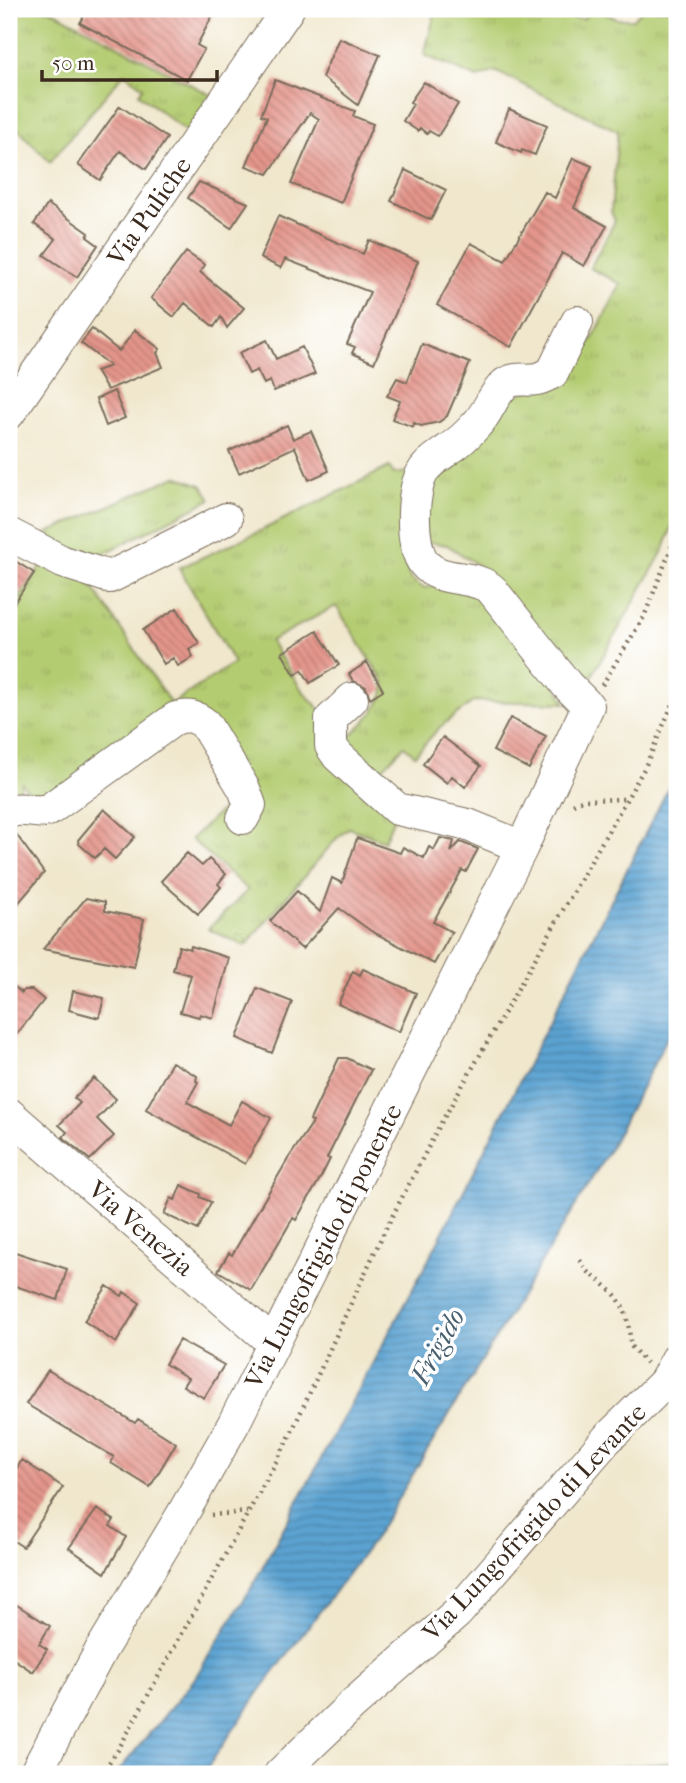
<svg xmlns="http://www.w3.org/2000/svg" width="686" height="1783" font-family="'IM FELL French Canon',serif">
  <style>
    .grass { fill: url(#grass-tufts); stroke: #787b48; stroke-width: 2 }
    .forest { fill: url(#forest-firs); stroke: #656d40; stroke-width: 2 }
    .water { fill: url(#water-rules); stroke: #4b6678; stroke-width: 2 }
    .building { fill: url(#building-back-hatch) }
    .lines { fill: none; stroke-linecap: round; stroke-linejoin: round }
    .minor-casing { stroke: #7a6c5b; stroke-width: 34 }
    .path { stroke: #7a6c5b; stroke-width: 4.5; stroke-dasharray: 2 5; stroke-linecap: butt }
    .minor { stroke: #fff; stroke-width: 32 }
    .labels { text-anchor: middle; stroke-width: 7; stroke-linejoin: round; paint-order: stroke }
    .street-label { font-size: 26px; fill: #3b2a1e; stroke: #fff }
    .water-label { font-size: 28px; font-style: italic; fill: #49606f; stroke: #fff }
  </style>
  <defs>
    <pattern id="grass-tufts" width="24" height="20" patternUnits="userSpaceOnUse" patternTransform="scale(1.75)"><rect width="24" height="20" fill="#b4cc71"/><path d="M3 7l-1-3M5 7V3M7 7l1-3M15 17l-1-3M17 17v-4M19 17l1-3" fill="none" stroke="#9caf61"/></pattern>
    <pattern id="forest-firs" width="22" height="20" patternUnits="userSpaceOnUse" patternTransform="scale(1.75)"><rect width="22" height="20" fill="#8fb063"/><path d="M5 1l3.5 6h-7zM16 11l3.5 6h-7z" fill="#768f51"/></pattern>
    <pattern id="water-rules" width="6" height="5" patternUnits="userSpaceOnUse" patternTransform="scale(1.75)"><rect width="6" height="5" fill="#5ba3d2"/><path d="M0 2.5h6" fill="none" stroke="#4c85aa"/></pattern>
    <pattern id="building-back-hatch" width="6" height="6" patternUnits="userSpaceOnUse" patternTransform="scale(1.75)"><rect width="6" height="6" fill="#e4958b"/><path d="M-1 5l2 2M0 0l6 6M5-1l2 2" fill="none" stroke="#ba7a71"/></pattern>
  </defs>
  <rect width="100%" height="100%" fill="#fff"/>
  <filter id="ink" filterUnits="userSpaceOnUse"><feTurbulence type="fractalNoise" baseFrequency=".0143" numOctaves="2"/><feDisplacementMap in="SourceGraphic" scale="14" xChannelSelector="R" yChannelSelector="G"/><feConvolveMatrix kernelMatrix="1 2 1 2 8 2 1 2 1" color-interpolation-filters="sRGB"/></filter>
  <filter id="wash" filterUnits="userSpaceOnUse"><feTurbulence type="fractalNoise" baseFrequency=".00686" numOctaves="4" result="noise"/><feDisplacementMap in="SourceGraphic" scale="28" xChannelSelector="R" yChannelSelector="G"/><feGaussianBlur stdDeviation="1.57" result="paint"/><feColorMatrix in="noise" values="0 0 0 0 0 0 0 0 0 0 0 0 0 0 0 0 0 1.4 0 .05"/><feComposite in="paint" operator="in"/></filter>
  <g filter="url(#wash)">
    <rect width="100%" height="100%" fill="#f0e7cc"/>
    <path class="grass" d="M9,9H49L213,96L188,133L139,94L143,87L124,73L50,162L9,120Z
      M436,9H563L573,18L584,19L588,9H596L617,19H633L643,9H677V512L664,549L585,688L485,570L447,545L425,542V480L516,395L556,380L593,338L621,284L590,268L615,221L611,212L618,131L495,71L477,78L424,55Z
      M389,467L394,474L410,472V484L402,514L403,557L410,578L423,588C437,586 458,580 472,583C498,589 552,678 566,703L474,701L440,727L415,755L404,746L371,780L339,747C353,733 390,702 384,682L336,606L270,641L302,690L321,711L327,752L334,761L395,815L384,841L349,828L336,839L245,946L208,929L248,890L191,839L247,786L201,713C186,705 178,709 163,715L39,805L22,783L13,805L9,787V602L15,606L44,561L88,580L171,704L234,663L179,568L260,531Z
      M176,476L202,485L211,499L87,562L36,538Z"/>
    <path class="forest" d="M677,1762V1774H588L591,1769Z"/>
    <path class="water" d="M677,771V1019L608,1152L372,1542L260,1691L203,1774H116L193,1681L250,1590L430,1257Z"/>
    <g id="blocks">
      <path class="building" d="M88,9H216L197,45L204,49L187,80L80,23Z
        M339,38L380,55L358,105L322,77Z
        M275,80L355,111L353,116L373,124L341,203L291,184L319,119L310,113L268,174L246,166L267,117L261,115Z
        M424,82L458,104L438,136L429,131L427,134L420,128L418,131L403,121L413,104L410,102Z
        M120,106L167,138L146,169L120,151L100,180L78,165Z
        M509,109L547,125L535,155L522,150L521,153L496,142Z
        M573,158L592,166L574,208L607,226L584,266L562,253L511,347L437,305L471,243L505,261L545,192L555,198Z
        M405,170L446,190L431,220L391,201Z
        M199,182L248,203L231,228L188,198Z
        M48,204L89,233L87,237L98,245L77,277L44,255L56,239L34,224Z
        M278,216L363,254L369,240L418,261L374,363L352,353L355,347L347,344L370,292L285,259L281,268L260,258Z
        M186,252L205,265L200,272L244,308L227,328L221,317L214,327L185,303L174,317L151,298Z
        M92,329L119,351L135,330L160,349L157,353L163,367L107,390L96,371L110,366L81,343Z
        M267,340L276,359L302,347L315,374L274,391L270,381L264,384L257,370L249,374L239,353Z
        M422,344L470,363L447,416L439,422L421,426L414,423L413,427L392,419L400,401L387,396L397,378L407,382Z
        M114,391L125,418L106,426L96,399Z
        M287,425L293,439L311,431L329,471L309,480L295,447L239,473L229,451Z
        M9,557L34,573L9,611Z
        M177,608L199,643L189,649L193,657L178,666L173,658L164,664L143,630Z
        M317,631L339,665L310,683L302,670L295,675L282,653Z
        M367,662L383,690L370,698L366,687L353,681L349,674Z
        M510,718L546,736L529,769L493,751Z
        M443,737L481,766L465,787L452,776L447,783L423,764Z
        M104,809L135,837L115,859L104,849L95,858L79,844L78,840Z
        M9,830H13L44,873L9,914Z
        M357,838L400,853L403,847L424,858L429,847L434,850L440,838L454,841L451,852L460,842L478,849L466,872L462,870L433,922L452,932L434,964L371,931L339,908L302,949L270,921L297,891L320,912L332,878L342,883Z
        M187,853L202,866L209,859L226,874L218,884L221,887L198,914L161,881Z
        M86,898L105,902V911L144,919L134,967L43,949Z
        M179,946L190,949L191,946L229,958L213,1018L200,1014L199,1017L180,1012L191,975L173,970Z
        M363,969L416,993L399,1032L338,1004L353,971L360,975Z
        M9,982L22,993L24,990H32L44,1000L9,1044Z
        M257,988L292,1002L272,1053L237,1038Z
        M73,991L104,998L99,1018L69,1010Z
        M339,1058H347L371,1070L327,1158L330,1159L321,1177L296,1220L293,1218L251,1290L218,1271L229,1253L232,1255L288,1159L313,1122L310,1120Z
        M172,1062L197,1076L196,1081L198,1082L187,1102L229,1125L242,1101L271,1118L245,1164L146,1109Z
        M94,1078L116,1099L97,1119L114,1136L90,1160L63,1137L67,1132L59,1125L80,1103L74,1098Z
        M181,1185L201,1194L200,1197L211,1202L198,1230L164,1214L171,1198L175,1200Z
        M9,1250L67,1269L58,1300L9,1284Z
        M107,1286L122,1296L124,1292L140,1303L116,1343L84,1321Z
        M179,1340L224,1365L204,1398L183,1386L188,1378L165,1364Z
        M48,1370L135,1423L138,1419L176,1443L150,1487L111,1463L114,1457L26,1404Z
        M22,1460L63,1487L23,1547L9,1538V1480Z
        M97,1509L114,1520L110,1526L126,1537L105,1573L69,1548Z
        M9,1600L50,1626L39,1644L47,1649L33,1672L9,1656Z"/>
    </g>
  </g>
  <g filter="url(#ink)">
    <use href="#blocks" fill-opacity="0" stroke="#7a6c5b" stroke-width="2"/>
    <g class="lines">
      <defs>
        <path id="minor" d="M9,413L288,9
          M9,534L63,562L110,577L226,519
          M352,699L331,719V746L338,756L397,809L468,825L522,847
          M9,812C24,805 35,816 50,809L176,718C189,715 195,716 205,724L244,789L250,805L243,818
          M9,1114L273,1343
          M35,1774L101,1650L181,1517L234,1423L522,847L588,706L567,685L492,590C474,573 440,584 424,563C410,545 411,489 424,470C430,461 441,455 449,449C460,442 469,433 477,424C488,413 493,394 505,384C515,377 526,381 537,379C542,378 547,375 552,373L577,322
          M280,1774L352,1705L457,1613L607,1439L664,1383L677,1359"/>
      </defs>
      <use href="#minor" class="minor-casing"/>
      <path class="path" d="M602,685L644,617L677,533
        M573,804L582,800L626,799
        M580,1260C587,1274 596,1277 608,1288C625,1302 630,1323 630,1345L646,1363
        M211,1515L247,1512
        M101,1774L118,1750L287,1442L384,1232L441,1123L645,767L677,694"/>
      <use href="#minor" class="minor"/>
    </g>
  </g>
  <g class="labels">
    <g class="street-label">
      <text transform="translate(149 211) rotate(-55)" y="9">Via Puliche</text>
      <text transform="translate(141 1228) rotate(41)" y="9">Via Venezia</text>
      <text transform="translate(323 1246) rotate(-63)" y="9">Via Lungofrigido di ponente</text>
      <text transform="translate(534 1522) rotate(-47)" y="9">Via Lungofrigido di Levante</text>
    </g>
    <g class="water-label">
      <text transform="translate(437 1346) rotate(-61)" y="10">Frigido</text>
    </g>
  </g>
  <rect width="686" height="1783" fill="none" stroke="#fff" stroke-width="35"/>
  <path d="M42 70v10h175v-10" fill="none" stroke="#3b2a1e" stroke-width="3.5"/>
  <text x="52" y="70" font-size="21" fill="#3b2a1e" stroke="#ffffff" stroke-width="5" paint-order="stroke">50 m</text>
</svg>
